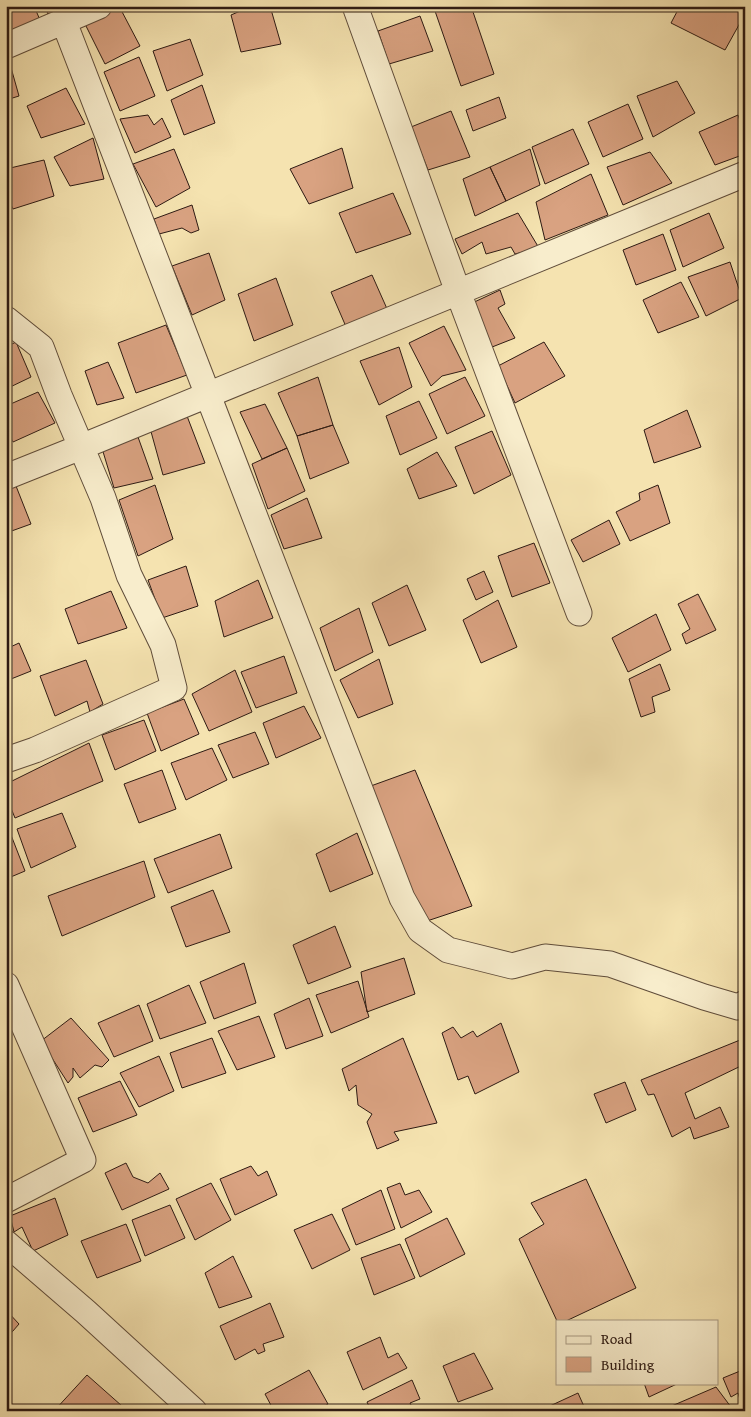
<svg xmlns="http://www.w3.org/2000/svg" width="751" height="1417" font-family="'Gentium Book Plus',serif">
  <style>
    .building { fill: #d9a281; stroke: #2d1a13 }
    .lines { fill: none; stroke-linecap: round; stroke-linejoin: round }
    .minor-casing { stroke: #5f4c3a; stroke-width: 27 }
    .minor { stroke: #f8edcc; stroke-width: 25 }
  </style>
  <rect width="100%" height="100%" fill="#f5e3b0"/>
  <filter id="stains"><feTurbulence type="fractalNoise" baseFrequency=".004" numOctaves="4"/><feColorMatrix values="0 0 0 0 .2 0 0 0 0 .09 0 0 0 0 .02 0 0 0 .5 -.17"/></filter>
  <radialGradient id="worn" r=".72"><stop offset=".6" stop-color="#630" stop-opacity="0"/><stop offset="1" stop-color="#630" stop-opacity=".3"/></radialGradient>
  <path class="building" d="M6,6H34L40,20L6,35Z
    M45,6H71L49,17Z
    M119,6L140,46L105,64L83,20Z
    M252,6H270L281,44L241,52L231,15Z
    M449,6H471L494,74L461,86L435,11Z
    M680,6H744L745,14L725,50L671,23Z
    M420,16L433,51L389,64L378,31Z
    M190,39L203,75L167,91L153,51Z
    M6,57H8L19,96L6,100Z
    M139,57L155,96L120,111L104,72Z
    M677,81L695,113L653,137L637,96Z
    M202,85L215,123L184,135L171,100Z
    M66,88L85,124L41,138L27,106Z
    M499,97L506,118L473,131L466,110Z
    M628,104L643,139L603,157L588,122Z
    M451,111L470,157L428,170L411,127Z
    M148,115L154,125L162,118L171,137L135,153L120,119Z
    M738,115L745,136V154L715,165L699,132Z
    M573,129L589,164L545,184L532,147Z
    M93,138L104,179L70,186L54,157Z
    M342,148L353,188L309,204L290,169Z
    M174,149L190,188L156,207L133,164Z
    M530,149L540,185L506,201L490,167Z
    M650,152L672,183L623,205L607,167Z
    M44,160L54,196L13,209L6,195V169Z
    M490,167L506,201L475,216L463,179Z
    M591,174L608,215L545,240L536,202Z
    M393,193L411,234L356,253L339,213Z
    M192,205L199,230L191,233L182,228L159,234L154,219Z
    M518,213L539,248L515,254L511,247L486,254L482,242L462,254L455,239Z
    M709,213L724,248L683,267L670,230Z
    M663,234L676,270L636,285L623,250Z
    M209,253L225,300L192,315L172,266Z
    M730,262L742,298L706,316L688,277Z
    M372,275L388,311L347,329L331,292Z
    M276,278L293,325L254,341L238,294Z
    M681,282L699,317L658,333L643,300Z
    M500,290L505,304L498,308L515,338L487,349L468,305Z
    M166,325L187,375L136,393L118,343Z
    M444,326L466,370L442,376L431,386L409,343Z
    M16,342L31,377L6,389V347Z
    M544,342L565,376L515,403L498,366Z
    M399,347L412,387L379,405L360,361Z
    M108,362L124,398L97,405L85,371Z
    M318,377L333,425L297,436L278,393Z
    M465,377L485,416L447,434L429,394Z
    M38,392L55,423L13,442L6,429V406Z
    M419,401L437,438L400,455L386,416Z
    M265,404L287,448L262,459L240,412Z
    M687,410L701,447L654,463L644,430Z
    M187,416L205,463L163,475L150,428Z
    M333,425L349,463L310,479L297,436Z
    M492,431L511,475L474,494L455,447Z
    M138,437L153,479L114,488L101,445Z
    M287,448L305,491L268,509L252,464Z
    M437,452L457,486L419,499L407,469Z
    M155,485L173,539L138,556L119,500Z
    M658,485L670,523L630,541L616,512L640,500L639,493Z
    M16,486L31,524L6,533V489Z
    M307,498L322,538L284,549L271,515Z
    M609,520L620,544L583,562L571,540Z
    M534,543L550,583L512,597L498,556Z
    M186,566L198,606L162,618L148,580Z
    M484,571L493,592L476,600L467,579Z
    M258,580L273,618L224,637L215,601Z
    M407,585L426,630L389,646L372,603Z
    M111,591L127,628L78,644L65,609Z
    M698,594L716,630L686,644L682,634L690,629L678,604Z
    M498,600L517,647L481,663L463,620Z
    M359,608L373,652L335,671L320,628Z
    M656,614L671,650L628,672L612,638Z
    M19,643L31,671L6,681V649Z
    M284,656L297,693L256,708L241,672Z
    M379,659L393,704L358,718L340,680Z
    M86,660L103,704L90,712L87,701L55,716L40,676Z
    M660,664L670,690L652,697L655,712L641,717L629,679Z
    M235,670L252,712L209,731L192,694Z
    M184,699L199,734L161,751L147,713Z
    M304,706L321,738L276,758L263,723Z
    M144,720L156,751L115,770L102,735Z
    M255,732L269,764L233,778L218,745Z
    M89,743L103,781L15,818L6,796V784Z
    M212,748L227,780L186,800L171,763Z
    M162,770L176,809L139,823L124,784Z
    M415,770L472,906L424,922L368,787Z
    M62,813L76,847L31,868L17,829Z
    M357,833L373,874L330,892L316,854Z
    M220,834L232,868L168,893L154,859Z
    M11,835L25,871L6,879V837Z
    M144,861L155,897L62,936L48,896Z
    M213,890L230,932L186,947L171,907Z
    M335,926L351,967L308,984L293,945Z
    M404,958L415,994L367,1012L361,972Z
    M244,963L256,1003L214,1019L200,982Z
    M358,981L369,1017L331,1033L316,995Z
    M189,985L206,1023L160,1039L147,1004Z
    M309,998L323,1036L286,1049L274,1014Z
    M139,1005L153,1041L114,1057L98,1023Z
    M259,1016L275,1057L237,1070L218,1031Z
    M71,1018L109,1060L102,1067L95,1065L80,1078L73,1068V1077L68,1083L41,1041Z
    M501,1023L519,1072L475,1094L468,1076L458,1080L442,1033L453,1027L461,1038L473,1031L477,1037Z
    M212,1038L226,1073L182,1088L170,1053Z
    M403,1038L437,1123L394,1132L399,1140L377,1149L367,1122L372,1114L358,1105L356,1085L349,1091L342,1069Z
    M745,1038V1064L685,1093L695,1119L720,1107L729,1127L694,1139L690,1127L672,1137L654,1094L648,1095L641,1080Z
    M159,1056L174,1091L139,1107L120,1073Z
    M120,1081L137,1115L93,1132L78,1098Z
    M625,1082L636,1110L606,1123L594,1094Z
    M126,1163L133,1177L148,1183L160,1173L169,1189L122,1210L105,1173Z
    M251,1166L258,1176L267,1171L277,1195L235,1215L220,1179Z
    M586,1179L636,1288L566,1321H557L519,1239L544,1224L531,1203Z
    M211,1183L231,1220L195,1240L176,1199Z
    M400,1183L405,1195L419,1190L432,1212L401,1228L387,1188Z
    M381,1190L395,1229L356,1245L342,1209Z
    M55,1198L68,1235L33,1251L22,1227L14,1232L10,1216Z
    M170,1205L185,1238L145,1256L132,1220Z
    M332,1214L350,1250L312,1269L294,1230Z
    M447,1218L465,1254L420,1277L405,1239Z
    M126,1224L141,1261L97,1278L81,1241Z
    M400,1244L415,1278L374,1295L361,1258Z
    M233,1256L252,1297L219,1308L205,1273Z
    M270,1303L284,1337L263,1344L265,1351L258,1354L255,1349L235,1360L220,1326Z
    M6,1310L19,1324L6,1339Z
    M380,1337L388,1358L398,1353L407,1368L363,1390L347,1352Z
    M474,1353L493,1389L458,1402L443,1366Z
    M745,1369V1401L741,1403L738,1393L731,1397L723,1378Z
    M309,1370L328,1404L316,1411H274L265,1394Z
    M87,1375L122,1406L118,1411H54Z
    M412,1380L420,1399L410,1403L414,1411H371L367,1402Z
    M644,1383H679L649,1397Z
    M716,1387L734,1411H660Z
    M578,1393L586,1411H539Z"/>
  <g class="lines">
    <defs>
      <path id="minor" d="M355,6L458,292L579,613
        M64,22L402,898L420,930L448,950L512,966L545,957L610,964L704,997L738,1007L745,1003
        M6,46L99,6
        M6,319L41,347L59,395L103,498L129,575L163,645L174,688L35,750L6,760
        M6,477L81,447L745,174
        M6,985L83,1160L6,1200
        M6,1243L86,1312L194,1411"/>
    </defs>
    <use href="#minor" class="minor-casing"/>
    <use href="#minor" class="minor"/>
  </g>
  <rect width="751" height="1417" fill="none" stroke="#f5e3b0" stroke-width="25"/>
  <rect x="8" y="8" width="736" height="1402" fill="none" stroke="#2d1a13" stroke-width="2.5"/>
  <rect x="12" y="12" width="726" height="1392" fill="none" stroke="#2d1a13"/>
  <rect x="556" y="1320" width="162" height="65" fill="#f8edcc" stroke="#a79982"/>
  <rect x="566" y="1336" width="25" height="8" fill="#f8edcc" stroke="#a79982"/>
  <text x="601" y="1344" font-size="15" fill="#2d1a13">Road</text>
  <rect x="566" y="1357" width="25" height="15" fill="#d9a281" stroke="#a79982"/>
  <text x="601" y="1370" font-size="15" fill="#2d1a13">Building</text>
  <rect width="100%" height="100%" filter="url(#stains)"/>
  <rect width="100%" height="100%" fill="url(#worn)"/>
</svg>
